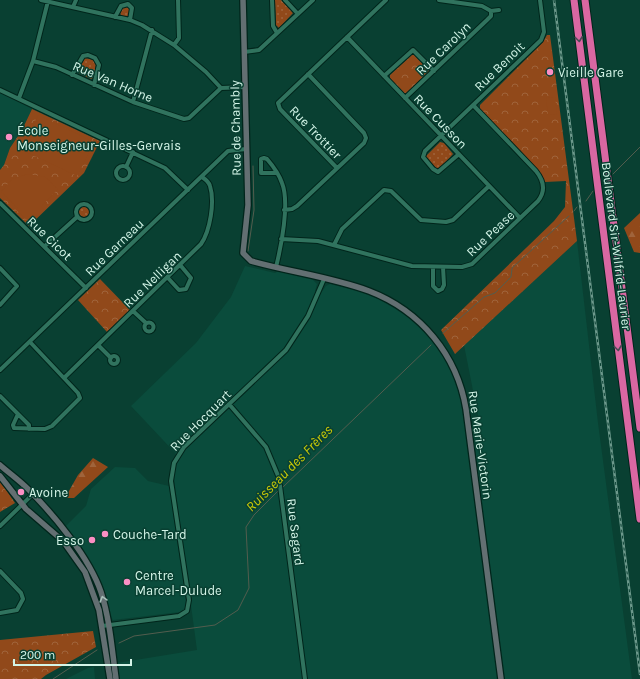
<svg xmlns="http://www.w3.org/2000/svg" width="640" height="679" font-family="Karla,sans-serif">
  <style>
    .built { fill: #0a4c3c }
    .grass { fill: url(#grass-dots) }
    .forest { fill: url(#forest-firs) }
    .park { fill: url(#park-crowns) }
    .garden { fill: #91491a }
    .lines { fill: none; stroke-linecap: round; stroke-linejoin: round }
    .stream { stroke: #535d4e; stroke-width: 1 }
    .street-casing { stroke: #01251b; stroke-width: 6 }
    .secondary-casing { stroke: #01251b; stroke-width: 8 }
    .highway-casing { stroke: #01251b; stroke-width: 9 }
    .street { stroke: #30735e; stroke-width: 4 }
    .secondary { stroke: #636f72; stroke-width: 5.5 }
    .highway { stroke: #d967a2; stroke-width: 7 }
    .rail-casing { stroke: #6d998c; stroke-width: 2.5 }
    .rail { stroke: #094032; stroke-width: 1; stroke-dasharray: 3; stroke-linecap: butt }
    .oneway { stroke: #474c54 }
    .oneway2 { stroke: #a7bfb9 }
    .poi-dot { fill: #fb8fc4; stroke: #094032; stroke-width: 1.5 }
    .labels { text-anchor: middle; stroke-width: 3; stroke-linejoin: round; paint-order: stroke }
    .street-label { font-size: 13px; fill: #d4f5e8; stroke: #094032 }
    .poi-label { font-size: 13px; fill: #d4f5e8; stroke: #094032; text-anchor: start }
    .water-label { font-size: 14px; font-style: italic; fill: #c9c907; stroke: #094032 }
  </style>
  <defs>
    <pattern id="grass-dots" width="8" height="8" patternUnits="userSpaceOnUse"><rect width="8" height="8" fill="#91491a"/><path d="M2 2h.1M6 6h.1" fill="none" stroke="#a0643b" stroke-width="1.8" stroke-linecap="round"/></pattern>
    <pattern id="forest-firs" width="22" height="20" patternUnits="userSpaceOnUse"><rect width="22" height="20" fill="#91491a"/><path d="M5 1l3.5 6h-7zM16 11l3.5 6h-7z" fill="#a0643b"/></pattern>
    <pattern id="park-crowns" width="20" height="18" patternUnits="userSpaceOnUse"><rect width="20" height="18" fill="#91491a"/><path d="M2 6a3 3 0 1 1 6 0M12 15a3 3 0 1 1 6 0" fill="none" stroke="#a0643b"/></pattern>
  </defs>
  <rect width="100%" height="100%" fill="#094032"/>
  <path class="built" d="M0,93L32,109L22,130L10,148L4,165L0,170Z
    M577,241L598,423L632,679H120L117,663L197,650L174,479L175,468L179,457L131,406L196,343L231,297L245,266L275,273L279,271L312,279L317,284L315,291L321,293L326,286L330,284L359,291L379,299L407,316L429,336L452,370L459,389L465,428L480,426L464,345Z
    M115,467L135,468L148,481L169,486L186,601L185,608L180,612L113,620L110,615L103,590L95,571L84,552L64,528L86,506L91,489Z
    M94,667L95,679H66L88,668Z"/>
  <path class="grass" d="M275,0H281L293,13L279,28L276,25Z
    M120 12a5 5 0 1 1 10 0a5 5 0 1 1-10 0Z
    M85,58L94,60L96,63L94,77L91,79L77,72Z
    M440,142L444,143L453,154L440,168L437,169L426,158V156Z
    M79 212a5 5 0 1 1 10 0a5 5 0 1 1-10 0Z"/>
  <path class="forest" d="M640,213V253L634,252L624,228Z
    M93,458L108,467L74,498H65L78,475Z"/>
  <path class="park" d="M547,35H550L577,241L455,354L441,330L554,221L565,207L566,181L545,182L538,170L480,109V105L543,42Z
    M413,54L429,71L407,93H404L390,79V75Z
    M32,109L100,141L84,173L29,226L0,198V170L4,165L10,148L22,130Z
    M100,279L130,310L107,332L78,300Z
    M0,481L15,503L0,512Z
    M93,631L96,647L46,675L41,679H0V640Z"/>
  <path class="garden" d="M555,97L557,114L548,115L546,98Z
    M38,115L94,142L77,176L22,150Z
    M28,174L45,177L58,189L41,207L44,209L34,219L27,220L16,210L18,208L1,192L12,179Z"/>
  <g class="lines">
    <path class="stream" d="M613,174L640,147
      M586,201L593,191
      M574,211L577,207
      M248,251L254,210L253,166
      M443,333L484,297L495,293L511,277L512,268L569,216
      M282,488L431,345
      M119,643L134,636L215,625L238,610L249,588L246,527L254,515L279,490
      M53,679L97,650"/>
    <defs>
      <path id="street" d="M41,0L130,20L142,25L174,45L206,72L221,88L245,87
        M272,0L273,26L277,33
        M285,0L298,14
        M439,0L482,6L491,11
        M73,7L76,0
        M491,11L499,10
        M115,17L121,6L128,4L132,8L130,20
        M347,37L520,218
        M174,45L179,38L178,0
        M244,52L259,50L313,0
        M33,61L56,67L133,102L184,119L189,118L221,88
        M72,75L83,56L88,55L95,58L99,65L94,85
        M384,76L413,50L434,71
        M0,90L165,168L188,190
        M19,98L33,61L48,1
        M405,98L487,20L491,16V11
        M133,102L152,30
        M459,154L438,172L433,169L423,157L425,151L541,40L544,32L540,0
        M116 173a7 7 0 1 1 14 0a7 7 0 1 1-14 0Z
        M126,167L133,152
        M337,168L280,109L278,103L386,0
        M0,203L86,288
        M76 212a8 8 0 1 1 16 0a8 8 0 1 1-16 0Z
        M284,210L292,209L297,206L364,143L366,138L364,133L308,74
        M281,239L318,241L412,266L462,267L472,264L538,201C546,191 544,181 536,171L473,105
        M334,245L342,229L384,190L391,191L421,220L446,222L453,220L489,186
        M45,246L77,217
        M276,267C281,247 290,203 282,183C279,174 273,166 267,159L264,158L261,159V173H276
        M433,267V286L438,291L442,289L444,285L443,267
        M0,268L17,286L0,305
        M168,278L179,290L186,289L191,278L181,266
        M133,311L146,323
        M144.5 327a4.5 4.5 0 1 1 9 0a4.5 4.5 0 1 1-9 0Z
        M98,345L111,358
        M110 360a4 4 0 1 1 8 0a4 4 0 1 1-8 0Z
        M0,370L228,151L246,149
        M64,378L201,244C210,231 215,202 210,186C209,182 205,179 202,177
        M0,396L29,425V429
        M229,404L266,447L279,478L305,679
        M18,414L13,425L14,428L45,429L52,426L80,398L78,393L30,342
        M0,526L33,494
        M0,571L21,593L23,599L17,610L0,613
        M102,626L179,616L187,611L189,600L171,481L174,463L184,447L286,350L308,316L324,279"/>
      <path id="secondary" d="M243,0L248,205L243,253L251,261C290,272 331,277 369,291C421,311 457,355 466,409L501,679
        M0,465C9,473 19,480 28,489C54,515 89,557 101,592C110,620 112,650 116,679
        M0,476L26,509L63,541L85,572L99,610L110,679"/>
      <path id="highway" d="M574,0L640,519
        M585,0L640,428"/>
    </defs>
    <use href="#street" class="street-casing"/>
    <use href="#secondary" class="secondary-casing"/>
    <use href="#highway" class="highway-casing"/>
    <use href="#street" class="street"/>
    <use href="#secondary" class="secondary"/>
    <use href="#highway" class="highway"/>
    <defs>
      <path id="rail" d="M554,0L640,674"/>
    </defs>
    <use href="#rail" class="rail-casing"/>
    <use href="#rail" class="rail"/>
  </g>
  <defs><path id="oneway-chevron" d="M-2-3.5L2.5 0L-2 3.5" fill="none" stroke-width="1.6" stroke-linecap="round" stroke-linejoin="round"/></defs>
  <g class="oneway">
    <use href="#oneway-chevron" transform="translate(579 39) rotate(83)"/>
    <use href="#oneway-chevron" transform="translate(618 348) rotate(83)"/>
  </g>
  <use class="oneway2" href="#oneway-chevron" transform="translate(103 599) rotate(-106)"/>
  <g class="poi-dot">
    <circle cx="550" cy="72" r="4"/>
    <circle cx="9" cy="137" r="4"/>
    <circle cx="21" cy="492" r="4"/>
    <circle cx="105" cy="534" r="4"/>
    <circle cx="92" cy="540" r="4"/>
    <circle cx="127" cy="582" r="4"/>
  </g>
  <g class="labels">
    <g class="street-label">
      <text transform="translate(443 48) rotate(-44)" y="5">Rue Carolyn</text>
      <text transform="translate(499 66) rotate(-44)" y="5">Rue Benoit</text>
      <text transform="translate(113 81) rotate(23)" y="5">Rue Van Horne</text>
      <text transform="translate(441 121) rotate(46)" y="5">Rue Cusson</text>
      <text transform="translate(235 128) rotate(-91)" y="5">Rue de Chambly</text>
      <text transform="translate(316 132) rotate(46)" y="5">Rue Trottier</text>
      <text transform="translate(490 233) rotate(-43)" y="5">Rue Pease</text>
      <text transform="translate(50 238) rotate(44)" y="5">Rue Cicot</text>
      <text transform="translate(617 246) rotate(83)" y="5">Boulevard Sir-Wilfrid-Laurier</text>
      <text transform="translate(114 247) rotate(-44)" y="5">Rue Garneau</text>
      <text transform="translate(152 279) rotate(-44)" y="5">Rue Nelligan</text>
      <text transform="translate(200 420) rotate(-45)" y="5">Rue Hocquart</text>
      <text transform="translate(481 445) rotate(82)" y="5">Rue Marie-Victorin</text>
      <text transform="translate(296 532) rotate(83)" y="5">Rue Sagard</text>
    </g>
    <g class="poi-label">
      <text x="558" y="77">Vieille Gare</text>
      <text x="17" y="135">École<tspan x="17" dy="15">Monseigneur-Gilles-Gervais</tspan></text>
      <text x="29" y="497">Avoine</text>
      <text x="113" y="539">Couche-Tard</text>
      <text x="84" y="545" text-anchor="end">Esso</text>
      <text x="135" y="580">Centre<tspan x="135" dy="15">Marcel-Dulude</tspan></text>
    </g>
    <g class="water-label">
      <text transform="translate(289 468) rotate(-45)" y="5">Ruisseau des Frères</text>
    </g>
  </g>
  <path d="M14 659v6h117v-6" fill="none" stroke="#d4f5e8" stroke-width="2"/>
  <text x="20" y="659" font-size="12" fill="#d4f5e8" stroke="#094032" stroke-width="3" paint-order="stroke">200 m</text>
</svg>
